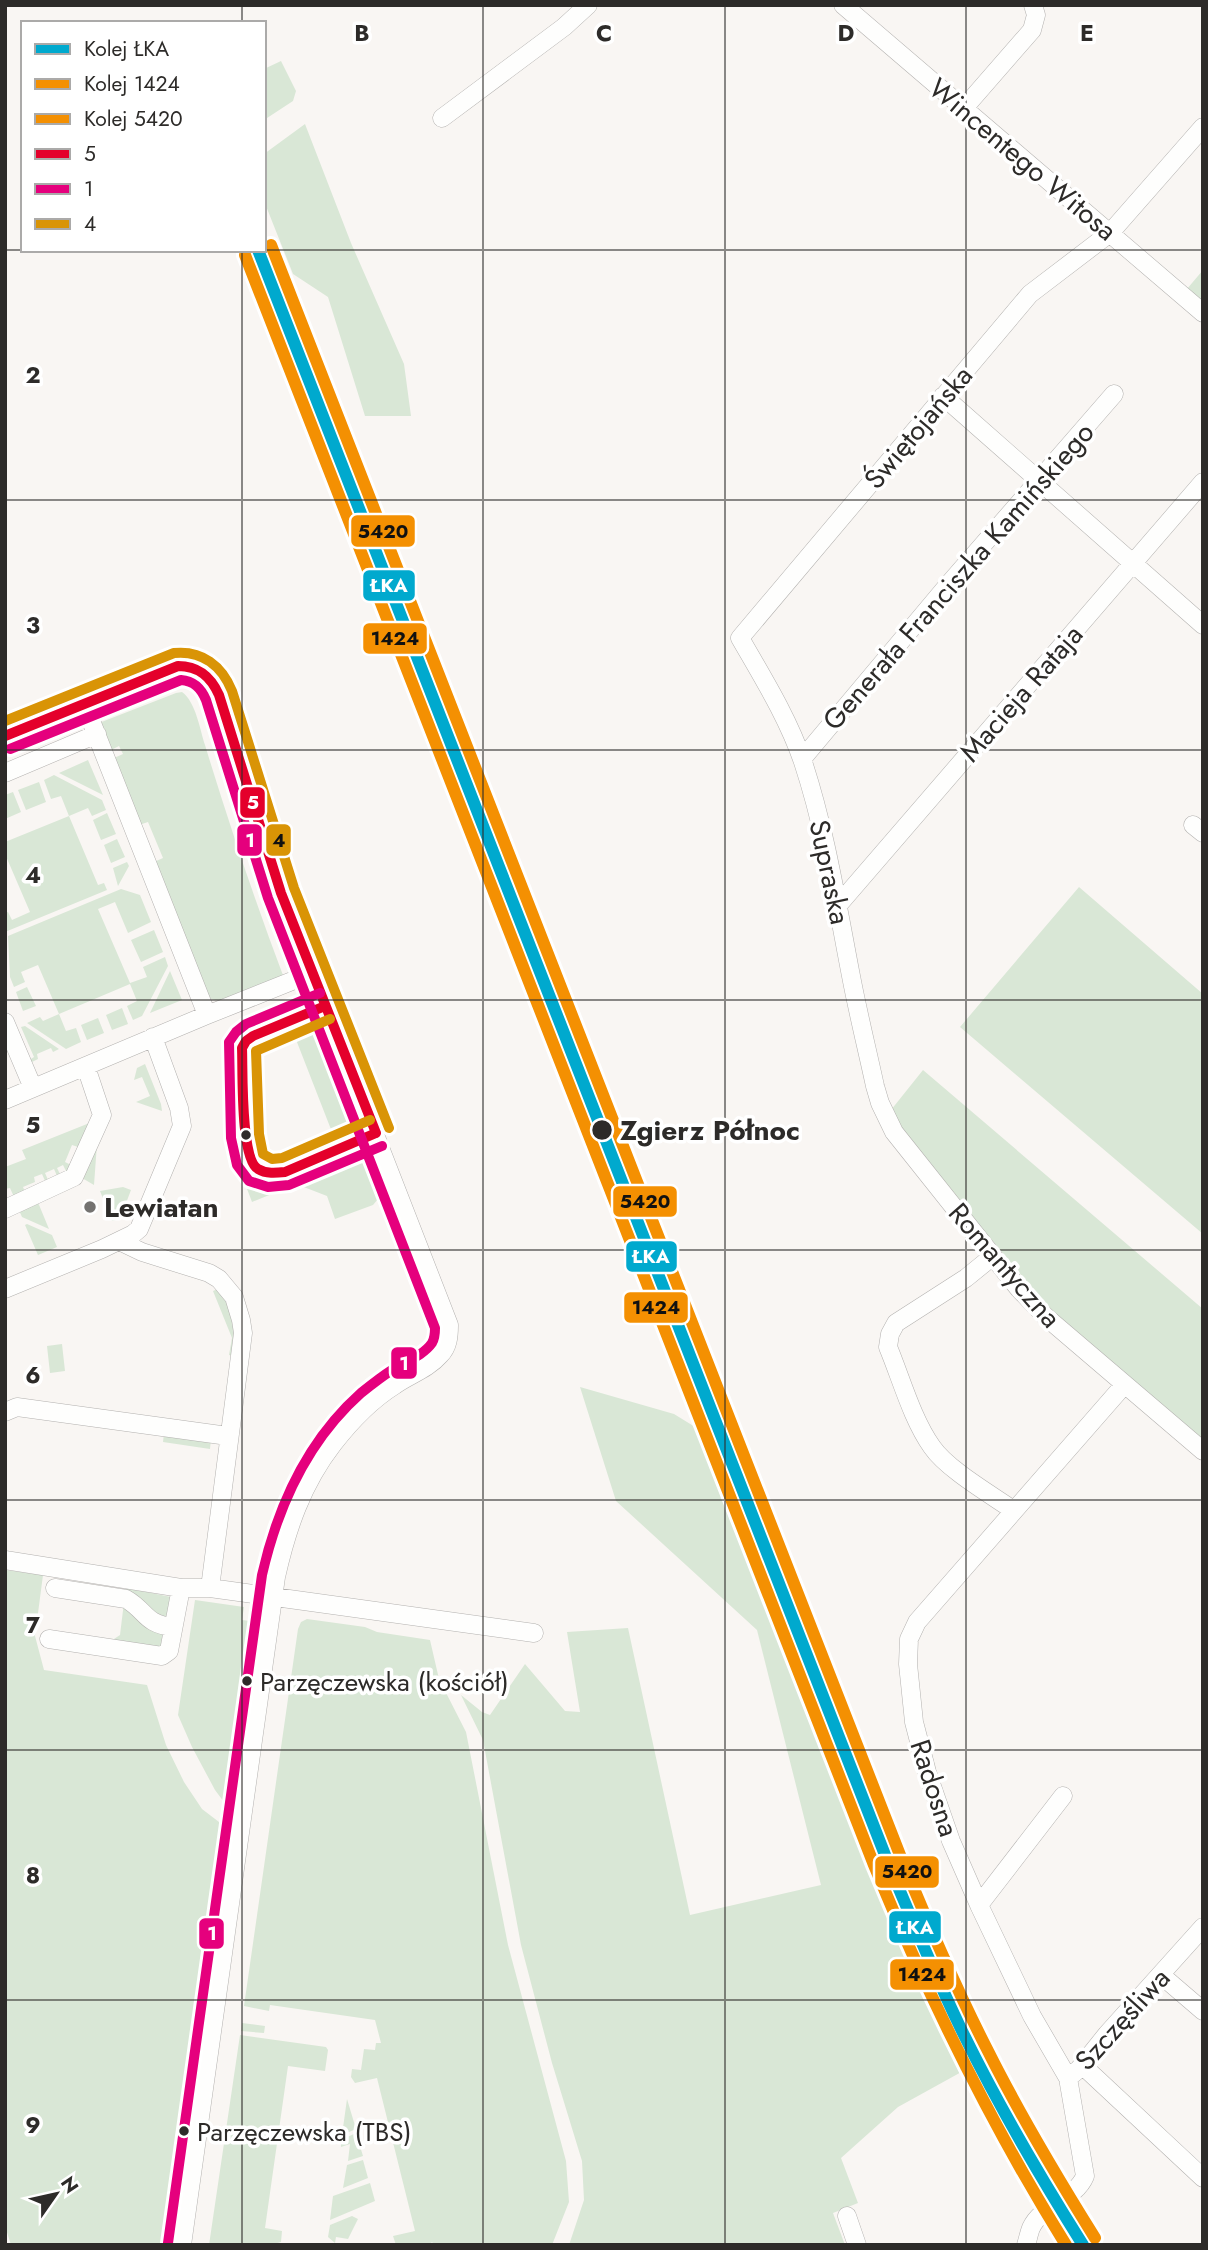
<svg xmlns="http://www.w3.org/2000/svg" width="1208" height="2250" font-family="Jost,sans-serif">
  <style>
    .green { fill: #d9e7d6 }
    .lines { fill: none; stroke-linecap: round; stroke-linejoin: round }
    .minor-casing { stroke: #b3b1af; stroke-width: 19 }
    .minor { stroke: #fefefd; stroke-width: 18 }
    .rail-casing { stroke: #c9c8c8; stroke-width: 6 }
    .rail { stroke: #fff; stroke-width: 3.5; stroke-dasharray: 10; stroke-linecap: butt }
    .bus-1-casing { stroke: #fff; stroke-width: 16 }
    .bus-2-casing { stroke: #fff; stroke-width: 16 }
    .bus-3-casing { stroke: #fff; stroke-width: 16 }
    .bus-1 { stroke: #e4002b; stroke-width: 10 }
    .bus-2 { stroke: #e5007d; stroke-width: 10 }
    .bus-3 { stroke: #d99406; stroke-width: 10 }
    .rail-1-casing { stroke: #fff; stroke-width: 18 }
    .rail-2-casing { stroke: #fff; stroke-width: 18 }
    .rail-3-casing { stroke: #fff; stroke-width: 18 }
    .rail-1 { stroke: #00a9ce; stroke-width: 12 }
    .rail-2 { stroke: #f49002; stroke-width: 12 }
    .rail-3 { stroke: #f49002; stroke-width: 12 }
    .grid { fill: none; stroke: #2d2b29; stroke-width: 2; stroke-opacity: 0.55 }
    .stop-dot { fill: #2d2b29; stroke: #fff; stroke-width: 2.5 }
    .poi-dot { fill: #747270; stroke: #fff; stroke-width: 2.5 }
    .labels { text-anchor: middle; stroke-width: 7; stroke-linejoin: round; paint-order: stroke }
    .bus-label { font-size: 26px; fill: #2d2b29; stroke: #fff; text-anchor: start }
    .street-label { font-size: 28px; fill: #2d2b29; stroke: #fff }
    .stop-label { font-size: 28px; font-weight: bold; fill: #2d2b29; stroke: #fff; text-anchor: start }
    .poi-label { font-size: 28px; font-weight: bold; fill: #2d2b29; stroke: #fff; text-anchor: start }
    .grid-label { font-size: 23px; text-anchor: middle; font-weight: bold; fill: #2d2b29; stroke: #fff; stroke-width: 7; stroke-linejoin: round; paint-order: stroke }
    .line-badge { stroke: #fff; stroke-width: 2.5 }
    .badge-label { font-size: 19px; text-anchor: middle; font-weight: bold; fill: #fff }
    .pale-badge-label { font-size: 19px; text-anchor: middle; font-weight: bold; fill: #111 }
  </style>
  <rect width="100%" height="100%" fill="#f9f6f3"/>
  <path class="green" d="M281,61L296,91L293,101L264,120V69Z
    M305,124L351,243L404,364L411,416H365L328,297L293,274L264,201V154Z
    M1203,270V303L1187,289Z
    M182,692C196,702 200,730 205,745C229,824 255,901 284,978L224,1002L211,999L205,990L154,862L163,858L148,822L139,825L114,758L123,754L119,746L111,750L99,723L176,693Z
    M88,760L103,795L59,773Z
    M54,775L102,800L106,810L92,816L88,808L69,816L98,885L104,883L107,890L5,932V913L8,912L12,920L30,912L5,854V842L69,816L61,796L51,799L44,780Z
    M39,782L46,802L26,810L18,790Z
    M13,792L21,812L5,819V795Z
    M107,813L116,834L101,840L93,820Z
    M117,839L125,857L111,863L104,845Z
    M127,862L129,866L118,886L113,868Z
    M1079,887L1203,994V1234L960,1027Z
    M121,889L140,895L151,922L128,933L115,902L98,909L130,983L147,977L143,967L165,957L168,966L142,1016L133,1020L127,1006L137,1001L130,984L59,1014L66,1031L76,1028L81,1042L66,1049L27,1023L40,1017L43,1021L59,1014L38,965L21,972L25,982L14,987L10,977L8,936Z
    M154,930L163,952L141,962L131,940Z
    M170,971L182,1000L150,1013Z
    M27,987L36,1006L23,1011L16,992Z
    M297,1003L285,1013L247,1029C235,1038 233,1047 234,1062L227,1063L229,1042L240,1027Z
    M122,1008L128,1024L112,1030L106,1015Z
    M98,1018L104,1033L87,1040L81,1025Z
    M25,1026L59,1049L53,1052L51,1048L37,1054L38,1059L28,1064L26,1062L34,1057L21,1027Z
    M299,1027L314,1030L322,1039L354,1119L353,1134L347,1139L338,1138L332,1132L295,1037V1030Z
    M145,1064L161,1104L162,1111L136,1102L150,1096L142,1077L134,1080L137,1068Z
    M923,1070L1203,1309V1442L1048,1307L903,1134L891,1110Z
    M92,1122L81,1148L72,1145L65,1162L73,1166L67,1173L63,1165L57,1168L61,1176L58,1178L54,1169L45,1173L49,1182L46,1183L42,1174L34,1177L35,1182L23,1187L25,1192L14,1197L10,1188L5,1189V1167L26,1159L22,1150Z
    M97,1144L94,1185L82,1178Z
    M239,1146C242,1168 251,1185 276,1182C294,1174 350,1144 365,1163C370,1168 377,1192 378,1199L373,1205L335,1219L327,1196L296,1184L252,1202L233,1152L232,1147Z
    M123,1187L131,1190L120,1219L112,1221L100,1191Z
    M37,1200L49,1229L22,1217L18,1208Z
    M27,1224L52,1235L57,1247L38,1255L25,1225Z
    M220,1288C234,1308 237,1332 234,1356L229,1355L232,1338L213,1291Z
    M62,1344L65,1371L50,1373L47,1346Z
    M580,1387L674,1414L700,1430L938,2015L965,2070L898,2107L841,2158L858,2203L833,2213L845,2245H569L584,2200L582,2161L552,2063L521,1945L483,1740L461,1695L482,1712L490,1715L525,1664L565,1711L580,1712L567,1632L628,1628L690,1915L821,1885L757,1630L616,1501Z
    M164,1433L211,1439L210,1449L163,1442Z
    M5,1570L43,1575L35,1636L44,1670L147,1685L166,1745L184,1782L202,1809L219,1822L226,1833L191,2090L183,2106L167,2221L166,2245H11L5,2226Z
    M127,1588L171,1597V1611L164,1618L154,1617L138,1598L125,1590Z
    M195,1600L244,1607L242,1620L258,1622L235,1783L231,1797L224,1802L215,1790L192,1747L178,1715Z
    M124,1602L163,1630L165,1644L158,1649L115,1642L114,1639L120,1635Z
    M307,1619L365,1627L377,1632L430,1640L439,1679L466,1732L508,1945L566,2161L569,2202L552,2245H434L432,2242L429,2245H396L393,2236L415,2231L377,2078L355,2083L351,2077L352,2069L361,2070L364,2049L375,2050L376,2043H381L375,2020L270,2005L269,2011L244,2006L298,1629L301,1622Z
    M242,2023L265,2026L264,2033L241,2031Z
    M240,2035L326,2047L328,2050L325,2071L288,2066L265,2228L282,2231L281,2242L270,2245H209Z
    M347,2099L356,2129L342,2135Z
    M356,2133L363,2156L348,2161L350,2144L341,2147V2140Z
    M363,2160L368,2178L343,2188L347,2165Z
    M370,2183L375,2201L330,2220L333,2196Z
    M352,2216L358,2219L348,2239L336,2237L335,2243L328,2237L330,2225Z"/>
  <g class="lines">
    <defs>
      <path id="minor" d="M843,5L1203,313
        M964,108L1032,30L1036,15L1033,5
        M442,118L564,27L588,5
        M1203,127L1110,233L1030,294L740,638C763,678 788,718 803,762C826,832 837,904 851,976C858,1013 867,1049 875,1086L880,1103L894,1132L1019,1289L1046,1317L1203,1451
        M943,396L1203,625
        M84,703L207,1015
        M5,736L178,666C198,664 212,677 219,695L281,893L449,1325C449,1337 448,1347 440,1355C428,1369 409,1375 395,1385C371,1400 350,1422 333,1444C302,1484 287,1528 276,1577L182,2245
        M802,759L947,586L1114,394
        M5,773L97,734
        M1193,825L1203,833
        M839,904L1203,482
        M5,1022L33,1088
        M5,1100L207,1015L312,973
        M5,1209L74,1177L102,1115L86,1067
        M119,1241L142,1252L209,1273L219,1279L234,1297L241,1320L243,1333L210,1588
        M993,1256L966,1278L896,1323L890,1334L888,1347C901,1378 912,1419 932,1447C947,1469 990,1494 1013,1510
        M5,1289L102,1249L133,1234L139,1229L182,1126L179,1108L153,1037
        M5,1412L17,1407L228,1436
        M5,1560L181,1588H210L534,1633
        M55,1588L126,1599C147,1611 144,1624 173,1627
        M49,1639L162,1656L169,1651L181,1588
        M979,1905L1063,1796
        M1161,1975L1203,2011
        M1082,2065L1203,2178
        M1068,2078L1079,2069L1107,2034L1203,1927
        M847,2216L857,2245
        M1026,2245C1028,2239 1029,2233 1031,2228C1042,2204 1075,2200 1085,2176L1068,2078L1032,2016L979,1905L951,1841L927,1772L914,1722L908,1664L909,1639L917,1622L1124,1385"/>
    </defs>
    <use href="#minor" class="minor-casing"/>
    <use href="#minor" class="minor"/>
    <defs>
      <path id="rail" d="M738,1453L763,1514L791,1573"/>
    </defs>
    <use href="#rail" class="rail-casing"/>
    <use href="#rail" class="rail"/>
    <defs>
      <path id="bus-1" d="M5,736L178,666C199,666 211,677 219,695L281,893L376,1133
        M325,1006L253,1036L246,1041L242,1048C243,1070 240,1159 258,1169C266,1174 276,1173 285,1172L376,1133"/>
      <path id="bus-2" d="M10,749L181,680C194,681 201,688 206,700L268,898L435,1328C435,1333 435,1338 432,1343C423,1356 404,1362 392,1370C381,1377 371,1385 361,1393C307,1441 278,1505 262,1575L168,2243
        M320,993L246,1024L236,1032L229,1042L231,1138L237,1165L249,1181L268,1187L289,1185L382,1146"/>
      <path id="bus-3" d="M5,721L174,653C202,650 222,666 232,691L294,888L389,1128
        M330,1019L256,1051L259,1134L263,1154L272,1159L282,1158L370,1120"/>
    </defs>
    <use href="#bus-1" class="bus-1-casing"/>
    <use href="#bus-2" class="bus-2-casing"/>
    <use href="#bus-3" class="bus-3-casing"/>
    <use href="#bus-1" class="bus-1"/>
    <use href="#bus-2" class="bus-2"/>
    <use href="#bus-3" class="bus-3"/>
    <defs>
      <path id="rail-1" d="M258,250L887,1860C911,1918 935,1975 962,2031C998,2105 1039,2175 1083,2245"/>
      <path id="rail-2" d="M245,255L874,1865C929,1998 990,2123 1066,2245"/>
      <path id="rail-3" d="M271,245L900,1855C927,1921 955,1987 988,2051C1020,2115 1057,2177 1095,2238"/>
    </defs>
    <use href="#rail-1" class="rail-1-casing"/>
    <use href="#rail-2" class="rail-2-casing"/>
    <use href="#rail-3" class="rail-3-casing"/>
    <use href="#rail-1" class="rail-1"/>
    <use href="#rail-2" class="rail-2"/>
    <use href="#rail-3" class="rail-3"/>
  </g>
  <path class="grid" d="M242,5V23M483,5V2245M725,5V2245M966,5V2245M5,250H23M242,250V2245M264,250H1203M5,500H1203M5,750H1203M5,1000H1203M5,1250H1203M5,1500H1203M5,1750H1203M5,2000H1203"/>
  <g class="stop-dot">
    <circle cx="602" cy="1130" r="11"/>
    <circle cx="246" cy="1135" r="6"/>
    <circle cx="247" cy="1681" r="6"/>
    <circle cx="184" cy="2131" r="6"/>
  </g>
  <circle class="poi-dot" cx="90" cy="1207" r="7"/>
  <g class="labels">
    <g class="bus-label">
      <text x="260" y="1691">Parzęczewska (kościół)</text>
      <text x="197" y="2141">Parzęczewska (TBS)</text>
    </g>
    <g class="street-label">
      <text transform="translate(1023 159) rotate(40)" y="10">Wincentego Witosa</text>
      <text transform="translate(918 427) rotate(-50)" y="10">Świętojańska</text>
      <text transform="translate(958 576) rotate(-49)" y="10">Generała Franciszka Kamińskiego</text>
      <text transform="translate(1021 693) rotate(-49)" y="10">Macieja Rataja</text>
      <text transform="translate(830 872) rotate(78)" y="10">Supraska</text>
      <text transform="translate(1005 1265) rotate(49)" y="10">Romantyczna</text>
      <text transform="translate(935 1788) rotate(72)" y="10">Radosna</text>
      <text transform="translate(1122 2019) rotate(-48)" y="10">Szczęśliwa</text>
    </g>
    <g class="stop-label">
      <text x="620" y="1140">Zgierz Północ</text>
    </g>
    <g class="poi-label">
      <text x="104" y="1217">Lewiatan</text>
    </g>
  </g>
  <g class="grid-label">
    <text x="362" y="41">B</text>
    <text x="604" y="41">C</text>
    <text x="846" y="41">D</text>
    <text x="1087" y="41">E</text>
    <text x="33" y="383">2</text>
    <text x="33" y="633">3</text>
    <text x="33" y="883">4</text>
    <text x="33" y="1133">5</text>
    <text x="33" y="1383">6</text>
    <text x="33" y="1633">7</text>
    <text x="33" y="1883">8</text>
    <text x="33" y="2133">9</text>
  </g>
  <g class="line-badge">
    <rect x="350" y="514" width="66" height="34" rx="7" fill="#f49002"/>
    <rect x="362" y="569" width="54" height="33" rx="7" fill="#00a9ce"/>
    <rect x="362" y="622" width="66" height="33" rx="7" fill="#f49002"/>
    <rect x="239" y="786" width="27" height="33" rx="7" fill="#e4002b"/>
    <rect x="236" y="823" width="27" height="34" rx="7" fill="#e5007d"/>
    <rect x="265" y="823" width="27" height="34" rx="7" fill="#d99406"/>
    <rect x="612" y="1185" width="66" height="33" rx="7" fill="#f49002"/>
    <rect x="625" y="1240" width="53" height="33" rx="7" fill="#00a9ce"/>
    <rect x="623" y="1291" width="66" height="33" rx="7" fill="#f49002"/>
    <rect x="390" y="1346" width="28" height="34" rx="7" fill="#e5007d"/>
    <rect x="874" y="1855" width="66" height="34" rx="7" fill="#f49002"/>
    <rect x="888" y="1910" width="54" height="34" rx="7" fill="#00a9ce"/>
    <rect x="198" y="1917" width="27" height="33" rx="7" fill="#e5007d"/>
    <rect x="889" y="1958" width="66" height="33" rx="7" fill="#f49002"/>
  </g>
  <g class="badge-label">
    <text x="389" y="592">ŁKA</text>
    <text x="253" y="809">5</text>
    <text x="250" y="847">1</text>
    <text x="651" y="1263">ŁKA</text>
    <text x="404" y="1370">1</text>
    <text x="915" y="1934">ŁKA</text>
    <text x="212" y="1940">1</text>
  </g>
  <g class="pale-badge-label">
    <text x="383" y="538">5420</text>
    <text x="395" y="645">1424</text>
    <text x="279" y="847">4</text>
    <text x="645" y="1208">5420</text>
    <text x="656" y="1314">1424</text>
    <text x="907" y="1878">5420</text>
    <text x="922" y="1981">1424</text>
  </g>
  <rect width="1208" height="2250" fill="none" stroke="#2d2b29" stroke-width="14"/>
  <rect x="21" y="21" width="245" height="231" fill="#ffffff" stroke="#abaaa9" stroke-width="2"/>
  <rect x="35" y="44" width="35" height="10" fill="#00a9ce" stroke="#abaaa9" stroke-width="2"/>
  <text x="84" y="56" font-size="21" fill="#2d2b29">Kolej ŁKA</text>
  <rect x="35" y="79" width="35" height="10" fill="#f49002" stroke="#abaaa9" stroke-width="2"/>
  <text x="84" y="91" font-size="21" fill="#2d2b29">Kolej 1424</text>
  <rect x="35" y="114" width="35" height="10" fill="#f49002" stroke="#abaaa9" stroke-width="2"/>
  <text x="84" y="126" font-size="21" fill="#2d2b29">Kolej 5420</text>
  <rect x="35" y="149" width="35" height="10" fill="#e4002b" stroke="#abaaa9" stroke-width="2"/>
  <text x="84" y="161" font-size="21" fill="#2d2b29">5</text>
  <rect x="35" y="184" width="35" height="10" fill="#e5007d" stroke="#abaaa9" stroke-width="2"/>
  <text x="84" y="196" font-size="21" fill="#2d2b29">1</text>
  <rect x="35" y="219" width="35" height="10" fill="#d99406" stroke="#abaaa9" stroke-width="2"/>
  <text x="84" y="231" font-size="21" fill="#2d2b29">4</text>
  <g transform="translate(56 2194) rotate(56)" stroke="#ffffff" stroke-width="5" paint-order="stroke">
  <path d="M0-5L12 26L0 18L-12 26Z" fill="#2d2b29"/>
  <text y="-10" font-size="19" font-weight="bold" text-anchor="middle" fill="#2d2b29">N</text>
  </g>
</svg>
